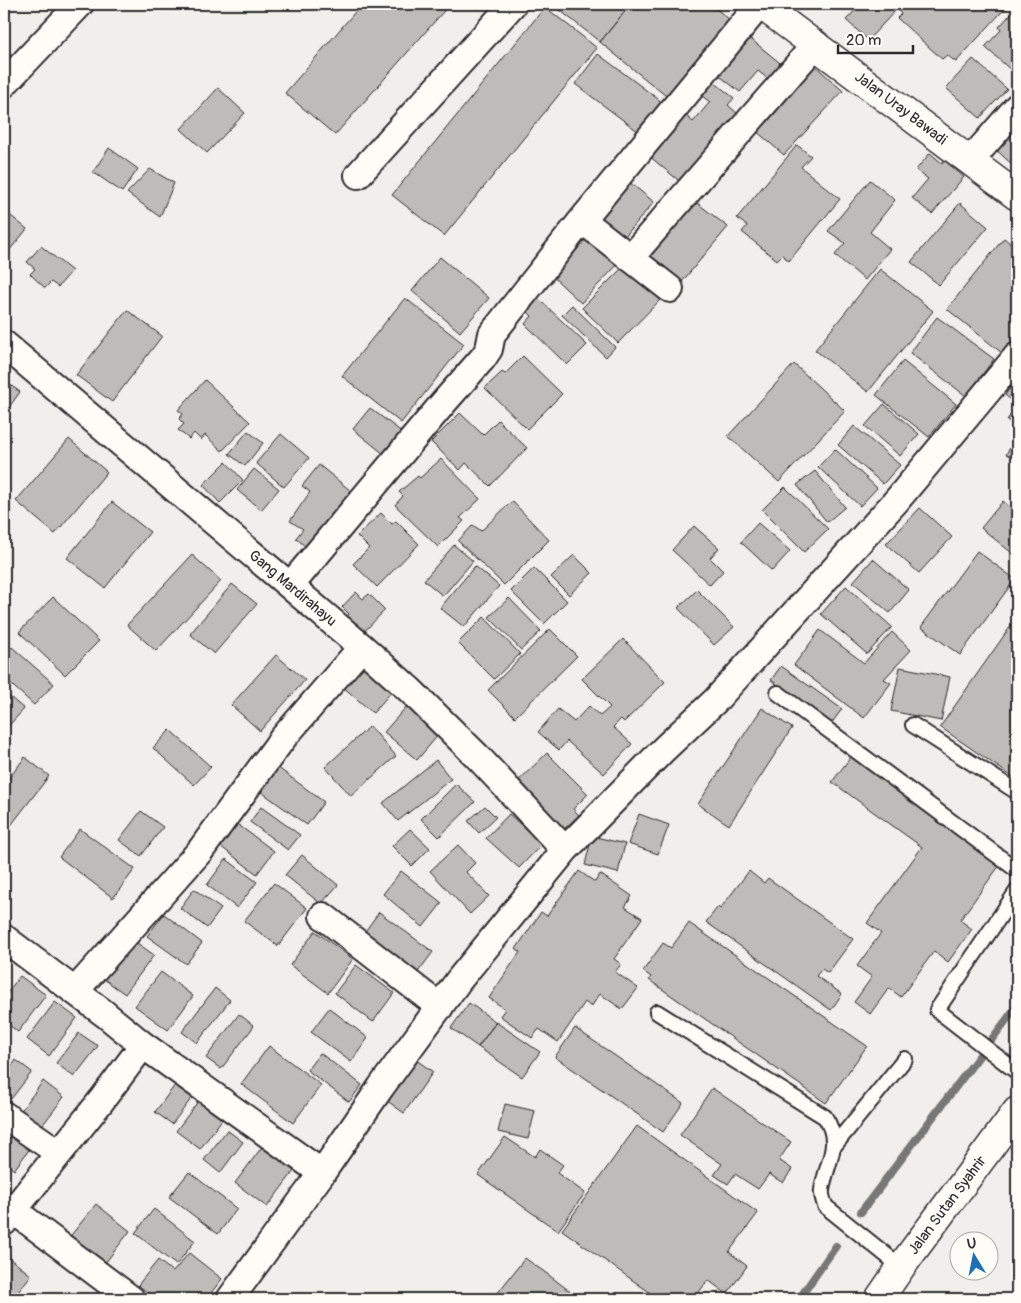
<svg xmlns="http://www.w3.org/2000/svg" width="1021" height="1303" font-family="Pangolin,sans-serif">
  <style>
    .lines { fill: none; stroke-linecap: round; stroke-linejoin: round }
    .stream { stroke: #777775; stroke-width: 8 }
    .building { fill: #bdbcb8; stroke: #2b2b2b }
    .lane-casing { stroke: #2b2b2b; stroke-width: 18 }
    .street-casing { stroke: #2b2b2b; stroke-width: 30 }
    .secondary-casing { stroke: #2b2b2b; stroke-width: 31 }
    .lane { stroke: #fdfcf7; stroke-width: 14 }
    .street { stroke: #fdfcf7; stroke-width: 26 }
    .secondary { stroke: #fdfcf7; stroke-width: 28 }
    .labels { text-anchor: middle; stroke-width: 4; stroke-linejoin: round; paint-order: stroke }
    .street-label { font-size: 15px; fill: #2b2b2b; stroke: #fdfcf7 }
  </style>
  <rect width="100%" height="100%" fill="#f0efeb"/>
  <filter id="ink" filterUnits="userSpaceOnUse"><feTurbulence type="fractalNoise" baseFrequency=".02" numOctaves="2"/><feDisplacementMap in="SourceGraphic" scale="10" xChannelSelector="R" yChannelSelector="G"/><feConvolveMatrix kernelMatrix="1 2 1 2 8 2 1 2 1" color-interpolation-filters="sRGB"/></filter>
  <g filter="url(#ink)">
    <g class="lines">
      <path class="stream" d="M861,1212L1017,1006
        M799,1299L836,1246"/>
    </g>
    <path class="building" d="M362,4H450L335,135L285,93Z
      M552,4H631L600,42Z
      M631,4H710L734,23L671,100L600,42Z
      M861,4H890L896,10L868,40L846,20Z
      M904,4H1009L956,62L947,55L942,59L897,18L901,14L898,10Z
      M545,7L597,48L444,236L392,195Z
      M1017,7V65L1012,71L985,47L1001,30L999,27Z
      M747,36L785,67L772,82L758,71L740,92L716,73Z
      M598,54L666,105L643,135L575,84Z
      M973,59L1007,89L980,118L946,88Z
      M809,60L843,91L784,155L755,130Z
      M714,82L734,98L728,105L738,114L684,185L648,155L684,114L693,122L710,102L702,96Z
      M218,88L245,113L207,153L181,129Z
      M1017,118V169L992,146Z
      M797,145L811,156L801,167L840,199L789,261L782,255L777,260L742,232L747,226L737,218Z
      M109,148L138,169L122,192L93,172Z
      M930,153L942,163L944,160L964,177L932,214L912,198L928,179L916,170Z
      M150,169L174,183L160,217L127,193Z
      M870,180L895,200L870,232L890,249L865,280L835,255L845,243L828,231Z
      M628,181L654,202L621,241L595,220Z
      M696,202L728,227L680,284L649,258L655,251L649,245L670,221L676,226Z
      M960,203L988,227L939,285L911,262Z
      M6,212L27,229L4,257V215Z
      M578,232L619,263L581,303L547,271Z
      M1004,238L1017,249V334L1002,353L947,309Z
      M41,246L72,271L58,287L51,282L45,288L30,274L35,269L27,262Z
      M440,257L489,298L460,332L412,291Z
      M625,265L660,300L618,343L582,308Z
      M880,269L933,311L868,392L815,350Z
      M537,297L587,345L567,365L525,324L532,316L525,309Z
      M405,298L464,344L401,423L342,376Z
      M572,305L615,347L606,357L562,315Z
      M127,310L162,336L112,402L76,375Z
      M937,317L994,359L966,396L910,353Z
      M523,356L562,394L527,429L485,388L502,372L505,374Z
      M903,361L956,404L929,437L876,395Z
      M794,364L845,411L779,482L728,436Z
      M1017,378V405L1005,395Z
      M4,380L20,392L4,414Z
      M205,380L250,422L222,451L205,435L201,440L194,433L189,439L178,430L184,424L179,419L183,414L178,410Z
      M884,404L919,434L900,456L865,426Z
      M1017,406V457L1016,460L1006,454L1016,439L1011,436L1017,428L1007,420Z
      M370,408L403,433L385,455L353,429Z
      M460,413L483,435L498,420L527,448L490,486L466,463L460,470L431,442Z
      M854,426L900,465L883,484L838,445Z
      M248,431L263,443L245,466L229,454Z
      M281,434L309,458L284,487L256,463Z
      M69,439L107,472L55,534L16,501Z
      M835,449L877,488L860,506L818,467Z
      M441,459L480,499L460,518L464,521L438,547L395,505L403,496L399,492L418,476L420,478Z
      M226,462L243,480L220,503L203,485Z
      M319,465L351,491L339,506L318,539L308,549L296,538L303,529L290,521L310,492L302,486Z
      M254,469L279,489L261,510L237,490Z
      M815,471L845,507L827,522L797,485Z
      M785,487L828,529L804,552L762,510Z
      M512,501L549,540L504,585L458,541L473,525L481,531Z
      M1003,501L1017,513V557L981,528Z
      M112,502L150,532L105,588L67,558Z
      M920,508L952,537L919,573L886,544Z
      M381,513L392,524L396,521L419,544L377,587L353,564L369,548L357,536Z
      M758,523L790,551L772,571L741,542Z
      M694,526L719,548L710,558L723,571L710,585L672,550Z
      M454,545L473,561L443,596L424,580Z
      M977,551L1015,579L960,655L921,627Z
      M192,555L221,581L156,651L127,625Z
      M574,555L592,573L569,595L551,577Z
      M873,559L909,590L890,613L853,582Z
      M475,566L499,586L464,627L440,608Z
      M534,568L567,601L544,624L511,591Z
      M232,584L257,604L214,654L190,634Z
      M846,586L892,627L867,654L821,614Z
      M697,590L734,627L714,645L678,608Z
      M356,592L363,599L369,594L385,610L359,637L343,620L349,614L342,607Z
      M53,597L99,641L65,675L19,632Z
      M509,598L541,631L521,650L489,617Z
      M484,617L520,654L494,679L458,643Z
      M1017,617V780L940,727Z
      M550,629L577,656L515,717L488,690Z
      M820,630L864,663L892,632L911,650L884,679L891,683L864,718L794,665Z
      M623,639L665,682L624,722L621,719L613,727L632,744L604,774L567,741L559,750L538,732L558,709L574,722L589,706L600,716L610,707L582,679Z
      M12,647L54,684L34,705L4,678V656Z
      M276,655L305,680L260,731L231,705Z
      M362,663L393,690L373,713L342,686Z
      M781,666L842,709L831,724L771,680Z
      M900,667L950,677L941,721L891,711Z
      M4,692L24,709L4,731Z
      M407,706L440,733L417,760L384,732Z
      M762,708L792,728L729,825L698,804Z
      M370,726L396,756L351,796L325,767Z
      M170,730L211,767L194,785L153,748Z
      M547,753L588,794L573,809L579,815L556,837L511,788Z
      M853,754L1002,862L960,920L972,929L948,962L934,951L901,997L889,988L870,1014L854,1002L872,977L857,966L881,933L867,923L922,847L832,782Z
      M25,757L49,776L5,833L4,785Z
      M436,760L451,779L398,821L383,803Z
      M273,764L324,802L307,825L256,788Z
      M456,784L475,802L439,837L421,819Z
      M485,806L496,817L479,833L468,821Z
      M261,807L300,835L288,850L250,822Z
      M141,811L163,827L141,856L119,840Z
      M509,814L542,844L519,868L486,838Z
      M639,814L669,825L658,854L628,844Z
      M237,824L274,851L257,874L220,846Z
      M80,829L135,869L113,898L59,857Z
      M410,829L430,848L412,866L392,846Z
      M592,836L625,844L618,873L585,865Z
      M458,845L475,863L466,872L489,896L470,914L430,871Z
      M302,855L338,885L321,904L285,875Z
      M226,859L257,882L237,908L207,885Z
      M401,871L442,903L423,927L383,894Z
      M579,871L595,882L600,874L632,896L625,907L642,918L614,959L621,964L615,972L638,988L622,1009L600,994L591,1007L585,1002L558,1042L539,1029L532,1038L500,1016L505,1009L489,998L520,952L516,949L541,912L547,916Z
      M749,871L764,883L768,878L853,939L828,973L822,969L816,976L842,994L831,1010L706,922L718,907L720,909Z
      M274,883L307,908L278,946L244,921Z
      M194,889L221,909L207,928L180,908Z
      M379,912L433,952L415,976L361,937Z
      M164,914L202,943L186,964L147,936Z
      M689,923L867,1046L826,1103L649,980L651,977L643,971L663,943L671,948Z
      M315,931L353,959L328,993L290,965Z
      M130,938L154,955L125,994L101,977Z
      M356,965L394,993L373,1022L335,993Z
      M161,972L193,996L168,1030L135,1006Z
      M20,976L46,995L18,1032L4,1021V997Z
      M215,988L230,1000L197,1043L182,1032Z
      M55,1002L77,1018L49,1056L27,1039Z
      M469,1003L496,1022L478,1047L451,1028Z
      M329,1008L368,1038L351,1062L311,1032Z
      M239,1014L254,1026L221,1069L206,1058Z
      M496,1022L540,1052L522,1077L478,1047Z
      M575,1028L683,1103L663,1132L555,1057Z
      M79,1033L98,1046L74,1077L56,1063Z
      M269,1046L321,1085L293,1123L241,1084Z
      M320,1053L362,1085L349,1102L307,1070Z
      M415,1059L433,1072L404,1113L386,1100Z
      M16,1060L32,1072L11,1099L4,1093V1077Z
      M43,1081L64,1097L41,1127L20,1112Z
      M178,1081L195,1094L172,1124L155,1112Z
      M712,1088L791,1142L779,1160L792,1169L783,1183L769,1174L758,1189L735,1174L728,1184L714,1175L722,1164L680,1135Z
      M199,1100L223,1118L200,1149L176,1131Z
      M505,1104L535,1111L528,1139L498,1132Z
      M4,1120L34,1143L14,1170L4,1162Z
      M637,1126L758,1213L729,1252L747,1266L727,1294L708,1280L694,1299H659L562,1230Z
      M227,1130L243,1142L220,1173L204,1160Z
      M505,1137L535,1157L540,1149L563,1165L557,1173L585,1193L558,1231L478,1175Z
      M262,1147L294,1171L267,1207L235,1183Z
      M189,1172L237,1209L218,1234L169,1197Z
      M96,1204L130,1231L102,1267L68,1239Z
      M154,1209L195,1241L176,1265L135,1233Z
      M189,1253L222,1279L206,1299H156L138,1285L158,1260L173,1272Z
      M5,1255L31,1275L13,1299H4Z
      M525,1258L550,1276L580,1299H493Z"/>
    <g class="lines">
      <defs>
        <path id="lane" d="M778,693L1017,870
          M913,725L1017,792
          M1017,891L937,1010L1017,1072
          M657,1012L825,1117C843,1145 826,1162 822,1190C821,1196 824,1201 825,1206L901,1267
          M834,1146L905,1059"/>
        <path id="street" d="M4,84L80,4
          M970,161L1017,107
          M358,175L513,4
          M582,220L670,289
          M630,258L816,44
          M4,344L362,647L411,691L477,756L565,850
          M290,586L445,401L483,358L489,349L492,334L582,220L760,4
          M323,916L440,1007
          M4,938L105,1014L143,1045L322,1173
          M75,991L200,851L283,738L362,647
          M4,1115L59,1153
          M13,1210L131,1299
          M4,1222L101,1101L143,1045
          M230,1299L322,1173L381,1087L459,980L565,850L664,749L715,701L897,500L1017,356"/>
        <path id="secondary" d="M760,4L1017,196
          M879,1299L901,1267L1017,1111"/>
      </defs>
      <use href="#lane" class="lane-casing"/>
      <use href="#street" class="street-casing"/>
      <use href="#secondary" class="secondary-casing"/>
      <use href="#lane" class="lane"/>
      <use href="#street" class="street"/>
      <use href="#secondary" class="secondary"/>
    </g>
  </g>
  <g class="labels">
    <g class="street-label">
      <text transform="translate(901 108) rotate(37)" y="5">Jalan Uray Bawadi</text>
      <text transform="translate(293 588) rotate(40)" y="5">Gang Mardirahayu</text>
      <text transform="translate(947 1205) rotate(-53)" y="5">Jalan Sutan Syahrir</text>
    </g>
  </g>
  <rect width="1021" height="1303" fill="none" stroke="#fdfcf7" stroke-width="20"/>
  <rect x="10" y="10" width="1001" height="1283" fill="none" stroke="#2b2b2b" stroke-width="2" filter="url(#ink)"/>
  <g transform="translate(974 1256) rotate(350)"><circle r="24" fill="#fdfcf7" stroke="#a9a8a5"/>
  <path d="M0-4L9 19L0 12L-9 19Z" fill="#1f6fb2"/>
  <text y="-8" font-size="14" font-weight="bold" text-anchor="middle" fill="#2b2b2b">U</text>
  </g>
  <path d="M838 45v8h75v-8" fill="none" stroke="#2b2b2b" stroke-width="2.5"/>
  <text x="846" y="45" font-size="15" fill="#2b2b2b" stroke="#fdfcf7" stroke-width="4" paint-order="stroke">20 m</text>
</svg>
